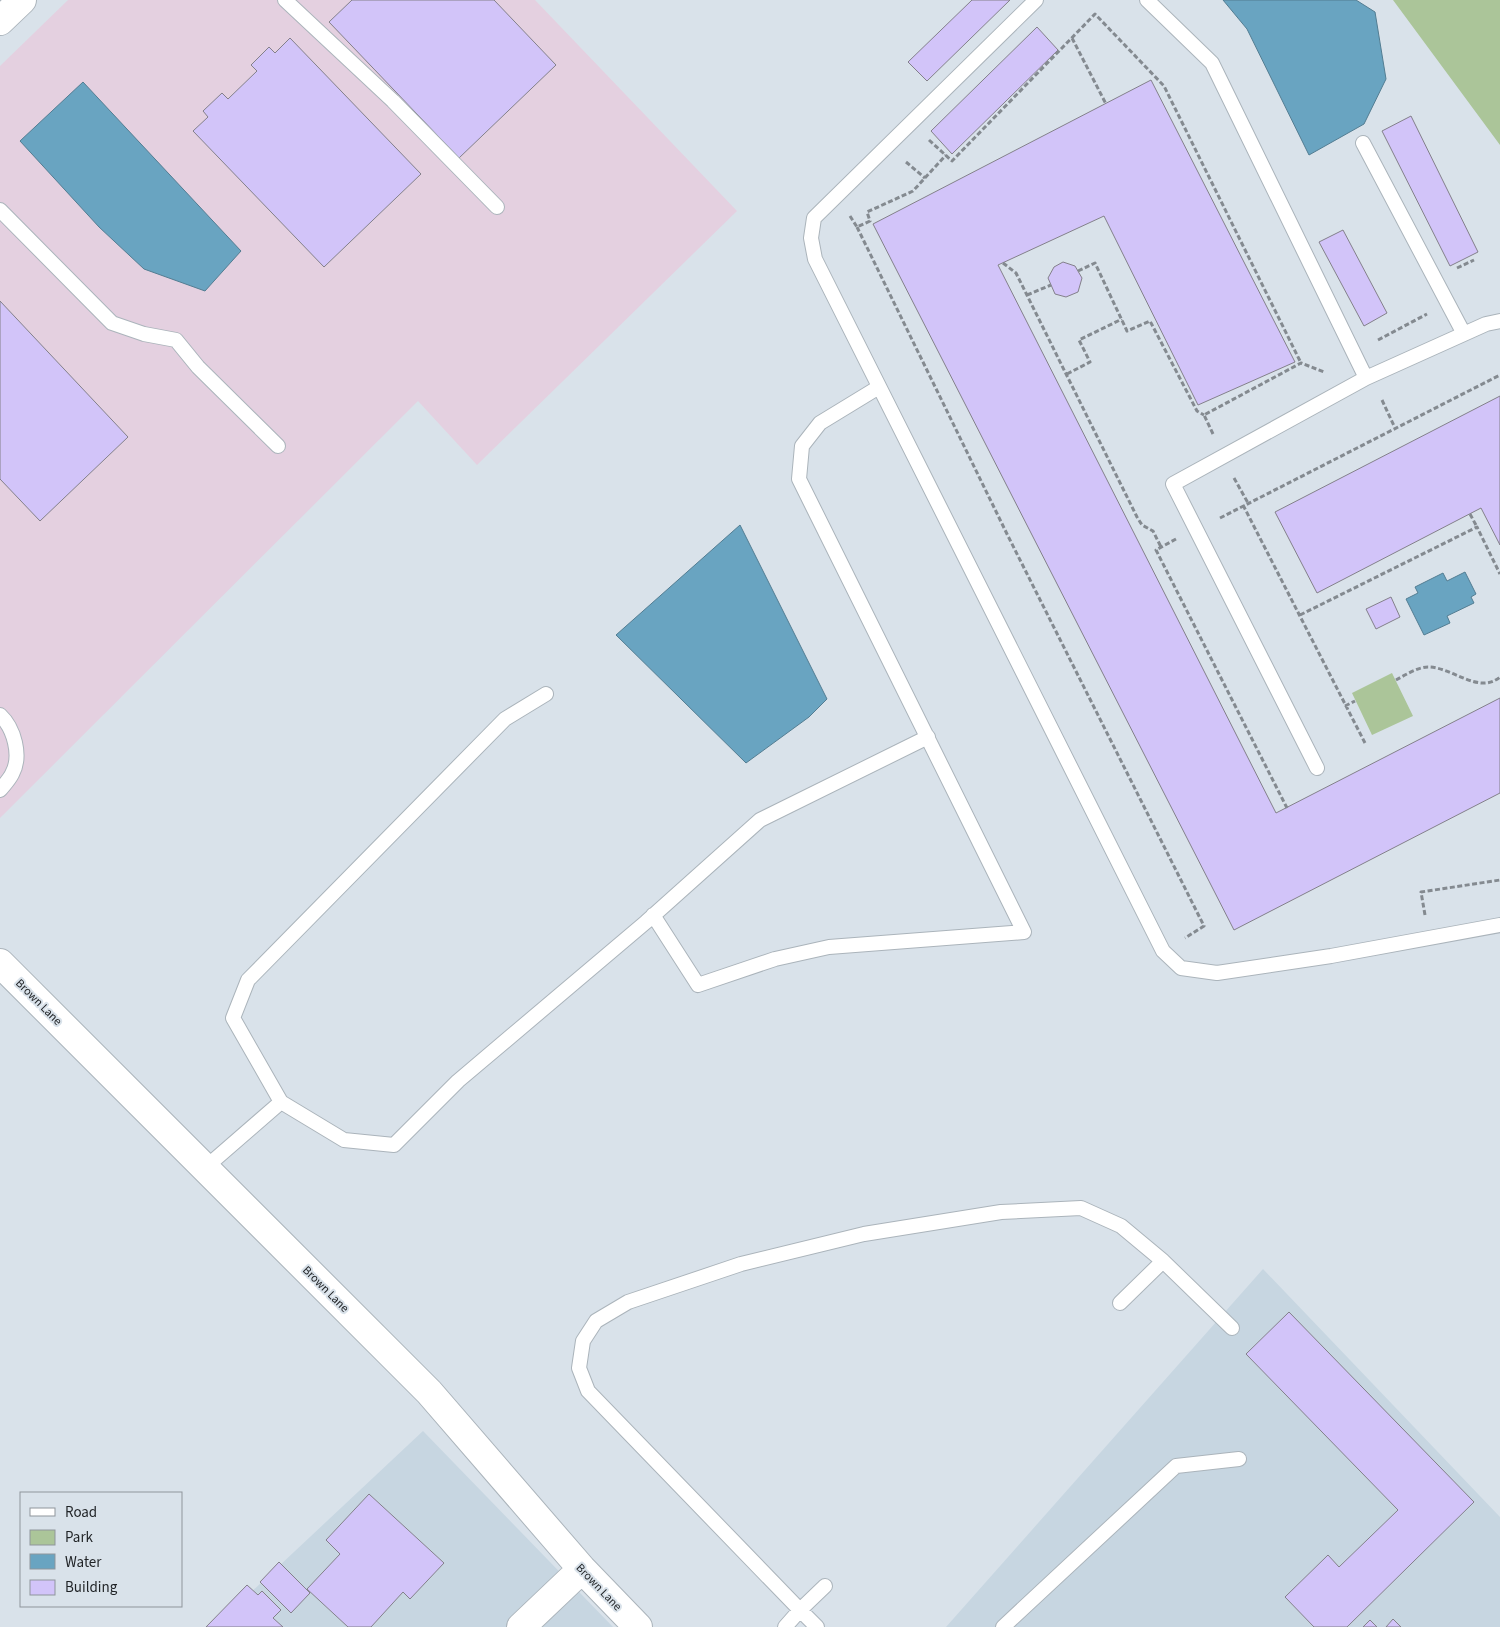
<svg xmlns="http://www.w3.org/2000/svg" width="1500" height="1627" font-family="'Source Sans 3',sans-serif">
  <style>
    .commercial { fill: #e4d0e0 }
    .built { fill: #c7d6e1 }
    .green { fill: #abc599 }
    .water { fill: #69a4c1; stroke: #537d92 }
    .building { fill: #d2c4f9; stroke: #83808a }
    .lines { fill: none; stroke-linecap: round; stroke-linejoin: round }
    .lane-casing { stroke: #abb4bb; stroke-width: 16 }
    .street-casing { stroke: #abb4bb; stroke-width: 30 }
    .secondary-casing { stroke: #abb4bb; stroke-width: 30 }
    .path { stroke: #848a90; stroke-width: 3; stroke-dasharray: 5 2.5; stroke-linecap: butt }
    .lane { stroke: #fff; stroke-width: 14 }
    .street { stroke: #fff; stroke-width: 28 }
    .secondary { stroke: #fff; stroke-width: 28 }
    .labels { text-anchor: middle; stroke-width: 4; stroke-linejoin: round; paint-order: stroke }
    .street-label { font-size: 12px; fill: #1f2225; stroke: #d9e2ea }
  </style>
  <rect width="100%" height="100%" fill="#d9e2ea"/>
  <path class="commercial" d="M68,0H535L737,211L477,465L418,401L0,818V66Z"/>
  <path class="built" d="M1263,1269L1500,1517V1627H946Z
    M423,1431L613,1627H214Z"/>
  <path class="green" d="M1393,0H1500V145Z
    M1392,673L1413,716L1372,735L1352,693Z"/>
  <path class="water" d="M1223,0H1356L1375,12L1386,79L1364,124L1309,155L1247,29Z
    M83,82L241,251L205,291L144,269L99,227L20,141Z
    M740,525L827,699L809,717L746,763L616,635Z
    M1465,572L1476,594L1471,597L1474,603L1447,616L1450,623L1424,635L1406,599L1418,593L1415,587L1443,573L1447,581Z"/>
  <path class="building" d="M352,0H494L556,65L459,158L329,22Z
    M972,0H1010L927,81L908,62Z
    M1037,27L1058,50L952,154L931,131Z
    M290,38L421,174L324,267L193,131L208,117L203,111L222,93L228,99L257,71L251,65L269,47L275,53Z
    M1151,80L1295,362L1198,405L1104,216L998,265L1276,813L1500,698V793L1234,930L873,224Z
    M1411,116L1478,252L1450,266L1382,131Z
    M1343,230L1387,313L1364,326L1319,242Z
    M1063,262L1075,266L1082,278L1078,292L1066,297L1055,294L1048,278L1054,267Z
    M0,301L128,437L40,521L0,479Z
    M1500,396V545L1481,508L1317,593L1275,512Z
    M1391,597L1400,617L1376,629L1366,609Z
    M1289,1312L1474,1502L1347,1627H1314L1285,1597L1328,1555L1339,1567L1398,1510L1246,1354Z
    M369,1494L444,1563L410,1599L403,1592L371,1627H348L307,1589L340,1554L326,1540Z
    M279,1562L310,1593L291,1613L260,1582Z
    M247,1585L258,1595L262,1591L281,1610L273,1618L283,1627H206Z
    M1393,1619L1401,1627H1386Z
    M1370,1620L1377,1627H1363Z"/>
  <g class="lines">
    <defs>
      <path id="lane" d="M285,0L393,101L497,207
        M1036,0L814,218L811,238L815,259L1163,951L1181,968L1217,973L1331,956L1500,925
        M1147,0L1212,63L1366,378L1486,324L1500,321
        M1363,143L1464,334
        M0,210L112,323L144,334L176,340L198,367L278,446
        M546,694L505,719L248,980L233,1018L281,1102L344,1140L394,1145L458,1081L646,922L760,820L928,737
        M0,715C14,728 22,756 12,774C9,780 4,785 0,790
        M1317,768L1173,484L1366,378
        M653,915L698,985L775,959L829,947L1024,932L799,479L802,446L820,423L879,387
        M205,1168L281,1102
        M1120,1303L1163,1261
        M785,1627L800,1610L588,1391L579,1368L583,1341L596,1321L628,1302L741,1264L864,1234L1001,1212L1081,1208L1121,1226L1163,1261L1232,1328
        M817,1627L800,1610L825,1586
        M1003,1627L1176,1466L1239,1459"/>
      <path id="street" d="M0,963L429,1392L582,1569L638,1627
        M521,1627L582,1569"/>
      <path id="secondary" d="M0,21L22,0"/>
    </defs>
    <use href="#lane" class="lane-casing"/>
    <use href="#street" class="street-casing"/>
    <use href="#secondary" class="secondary-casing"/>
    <path class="path" d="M1072,38L1106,104
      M929,140L952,161L1095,14L1164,86L1301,363
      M906,162L925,178
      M850,216L857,227L870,221L867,212L913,191L946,155
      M857,227L1008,536L1204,926L1185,938
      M1003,263L1016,273L1137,517L1142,525L1153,531L1161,547
      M1457,268L1474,260
      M1078,271L1095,263L1127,331L1150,321L1197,411L1204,415
      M1027,295L1051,285
      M1378,340L1427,314
      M1067,374L1090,362L1079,340L1122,319
      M1382,400L1395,428
      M1213,434L1204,415L1301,363L1324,372
      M1234,478L1248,503
      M1243,505L1365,743
      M1470,514L1477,527
      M1220,518L1500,375
      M1176,539L1156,550L1287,808
      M1300,615L1477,527L1500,574
      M1396,680C1405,675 1418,667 1428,667C1453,667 1478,695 1500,677
      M1345,706L1355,701
      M1425,915L1421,892L1500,880"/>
    <use href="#lane" class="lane"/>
    <use href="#street" class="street"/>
    <use href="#secondary" class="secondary"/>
  </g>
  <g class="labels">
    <g class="street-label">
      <text transform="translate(39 1002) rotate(45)" y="4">Brown Lane</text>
      <text transform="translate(326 1289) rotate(45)" y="4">Brown Lane</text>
      <text transform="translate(599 1587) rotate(46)" y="4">Brown Lane</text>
    </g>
  </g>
  <rect x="20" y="1492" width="162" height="115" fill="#d9e2ea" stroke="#8f959b"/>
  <rect x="30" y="1508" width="25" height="8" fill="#ffffff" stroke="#8f959b"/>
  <text x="65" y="1517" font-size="15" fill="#1f2225">Road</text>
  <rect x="30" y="1530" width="25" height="15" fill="#abc599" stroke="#8f959b"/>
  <text x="65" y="1542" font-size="15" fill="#1f2225">Park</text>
  <rect x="30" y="1554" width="25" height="15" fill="#69a4c1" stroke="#8f959b"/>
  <text x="65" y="1567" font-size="15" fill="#1f2225">Water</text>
  <rect x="30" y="1580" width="25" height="15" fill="#d2c4f9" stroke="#8f959b"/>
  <text x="65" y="1592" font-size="15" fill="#1f2225">Building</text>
</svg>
